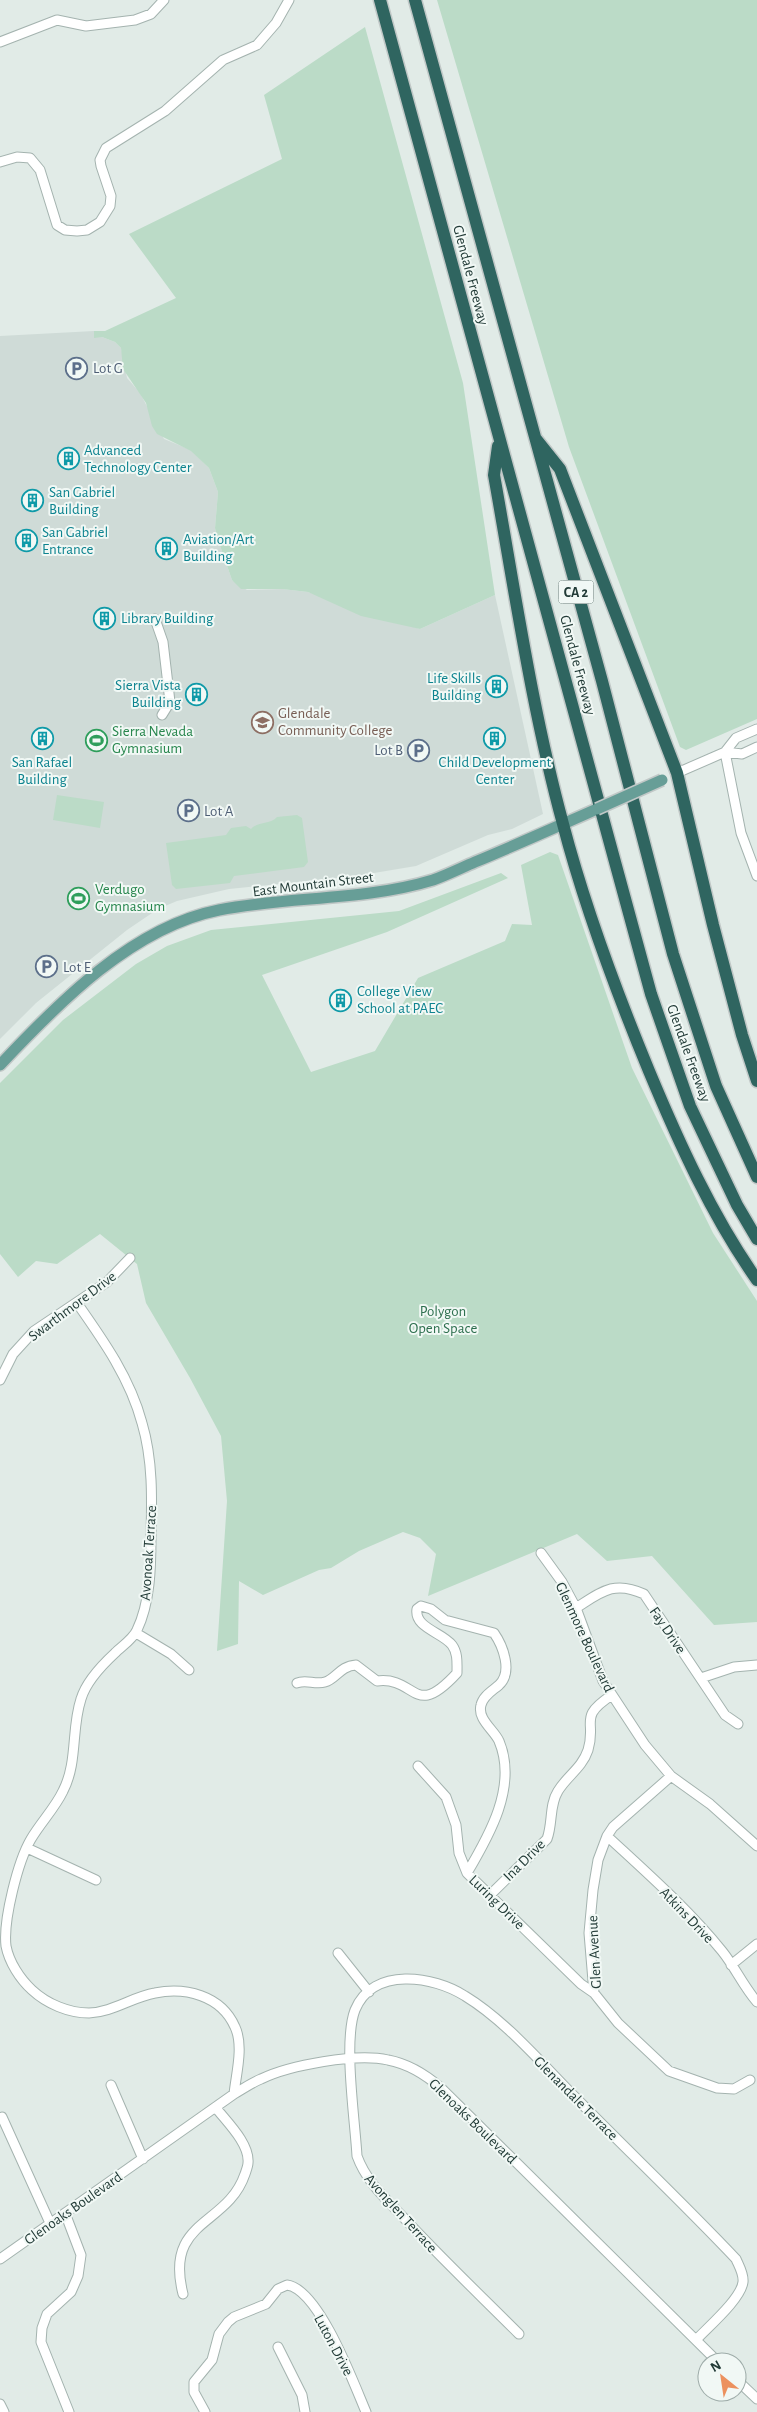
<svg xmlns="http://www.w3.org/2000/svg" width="757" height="2412" font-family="'Alegreya Sans',sans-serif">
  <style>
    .built { fill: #cfdbd7 }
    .green { fill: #bbdbc7 }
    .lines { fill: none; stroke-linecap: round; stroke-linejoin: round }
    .minor-casing { stroke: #a4b3af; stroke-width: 11 }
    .major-casing { stroke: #c1c8c7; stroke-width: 14 }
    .highway-casing { stroke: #c1c8c7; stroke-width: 15 }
    .minor { stroke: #fff; stroke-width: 9 }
    .major { stroke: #679e97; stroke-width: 11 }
    .highway { stroke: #2f6560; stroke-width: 12 }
    .major-bridge-casing { stroke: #c1c8c7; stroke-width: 14; stroke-linecap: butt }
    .major-bridge { stroke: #679e97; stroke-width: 11 }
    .labels { text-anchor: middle; stroke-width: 4; stroke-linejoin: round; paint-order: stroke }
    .shield { fill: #f1f8f5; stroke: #607470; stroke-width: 1 }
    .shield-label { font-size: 14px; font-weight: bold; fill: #223b37 }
    .street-label { font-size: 15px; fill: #223b37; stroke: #f1f8f5 }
    .service-label { font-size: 15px; fill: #4e5e75; stroke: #f1f8f5; text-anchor: start }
    .culture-label { font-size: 15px; fill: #0d838f; stroke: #f1f8f5; text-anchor: start }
    .education-label { font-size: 15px; fill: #785e54; stroke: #f1f8f5; text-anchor: start }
    .leisure-label { font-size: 15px; fill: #27864d; stroke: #f1f8f5; text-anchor: start }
    .park-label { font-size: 15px; fill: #2e704f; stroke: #f1f8f5 }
  </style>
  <rect width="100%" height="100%" fill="#e1ebe7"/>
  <path class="built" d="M94,331V337H102L115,342L121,348L127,378L140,393L164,439L191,450L209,468L218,492L215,528L217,537L232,580L247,590L282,589L308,592L420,629L495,595L543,814L512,829L488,835L416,866L356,876L229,889L177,901L158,909L127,930L36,1003L0,1039V336Z"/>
  <path class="green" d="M437,0H757V719L686,750L680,747L569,447Z
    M365,27L463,383L495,595L420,629L361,616L308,592L282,589H241L232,580L217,537L215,528L218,492L209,468L191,451L157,434L152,426L146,403L123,369L121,348L115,342L102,337L94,338V331H105L176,298L129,234L282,159L264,95Z
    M57,795L104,802L100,828L53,820Z
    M297,815L302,818L308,862L304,867L234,876L230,883L176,889L172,885L166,843L226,835L231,828L246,826L251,829C258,821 270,825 277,817Z
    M550,852L558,855L632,1068L713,1233L757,1301V1622L714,1625L652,1556L607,1561L577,1534L428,1596L436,1554L420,1538L403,1532L359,1551L331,1568L319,1570L263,1595L239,1581L238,1644L217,1651L227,1501L221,1436L190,1378L146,1303L137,1264L100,1234L57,1264L36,1261L18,1277L0,1254V1083L63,1020L136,964L167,946L211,930L399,911L501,873L508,878L387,932L262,975L311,1072L375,1051L418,978L505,941L512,924L532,925L521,865Z"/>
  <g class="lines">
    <defs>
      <path id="minor" d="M0,42L57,20L86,26L135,20L151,14L164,0
        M0,162L17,157L30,158L40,170L57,225L65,230L77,231L87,230L100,222L110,206L111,196L101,166L100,160L106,148L165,111L223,60L257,45L276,23L289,0
        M155,619L163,642L170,702L162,715
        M725,752L741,833L757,876
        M725,752L736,738L757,729
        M677,773L725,752L742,754L757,747
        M77,1303C103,1340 130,1378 142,1423C153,1460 152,1499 151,1537C151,1568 150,1603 137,1630C133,1639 122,1646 115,1653C102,1665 86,1682 81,1699C71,1729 78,1762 63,1791C55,1808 41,1822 31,1839C18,1861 3,1920 6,1946C9,1962 20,1979 32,1990C47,2004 69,2013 89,2013C113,2012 132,1997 155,1993C185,1987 221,1995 235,2027C244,2046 236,2074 234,2094
        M0,1380L13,1354L34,1331L107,1282L130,1258
        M541,1553L562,1582L576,1608L603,1681L645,1745L671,1776L710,1804L757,1846
        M576,1608C601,1592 614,1580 644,1594L725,1715L738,1724
        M136,1633L171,1654L189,1670
        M701,1678L734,1667L757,1665
        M297,1683C306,1679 315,1685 325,1682C336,1679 340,1666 356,1665L377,1681C417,1676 413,1721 457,1673C457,1663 458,1653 452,1645C442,1632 414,1628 417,1609L421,1606L431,1609L445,1620L494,1633C503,1646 513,1672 499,1685C492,1691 483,1696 481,1705C477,1719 494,1730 499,1741C518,1786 489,1836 467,1873
        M418,1766L446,1797L456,1825L459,1853L467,1873L581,1984L594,1993
        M671,1776L613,1827L607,1836L598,1860L593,1890L589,1933L594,1993L618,2023L669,2071L717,2088L734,2089L750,2080
        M607,1836C647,1873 688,1909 722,1951C735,1967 743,1986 757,2002
        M27,1848L96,1880
        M490,1895L547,1839C553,1823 549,1805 558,1791C567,1776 582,1768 588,1750C597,1721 577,1718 612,1695
        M338,1953L369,1992
        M731,1965L757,1944
        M111,2085L143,2159
        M2,2117L50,2223
        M65,2213L81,2255L78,2276L71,2292L47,2314L42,2328L41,2342L69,2412
        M0,2259L234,2094C243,2089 251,2083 261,2079C290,2065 356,2053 388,2060C409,2064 425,2074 441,2088L718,2362
        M183,2294C164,2219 227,2227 245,2174C246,2171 248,2166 248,2163C250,2144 227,2122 216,2108
        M519,2334C480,2295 440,2257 403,2217C385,2198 366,2181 357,2156C355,2120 343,2041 355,2010C373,1966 434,1976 465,1996C506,2021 542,2064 576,2098C629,2152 684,2204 736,2259C739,2266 744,2274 743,2282C741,2299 708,2327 696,2340
        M278,2347L302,2395L305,2412
        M737,2380L757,2399
        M0,2404L4,2412
        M205,2412L194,2392V2382L212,2360L219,2334L228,2322L234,2317L266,2304L278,2289L287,2285C319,2289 354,2384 366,2412"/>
      <path id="major" d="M0,1065C59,1002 133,927 219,910C290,896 364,901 433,880C447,875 461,868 475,862C516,845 556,827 597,809"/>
      <path id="highway" d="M380,0L651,994L690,1106L737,1205L757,1239
        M415,0L602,681L673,954L716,1086L757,1177
        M536,439L560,469L677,773L713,925L742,1035L757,1081
        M498,446L494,475C515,592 532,710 563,824C585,908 616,991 649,1071C679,1143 712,1216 757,1280"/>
    </defs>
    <use href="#minor" class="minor-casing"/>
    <use href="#major" class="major-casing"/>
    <use href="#highway" class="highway-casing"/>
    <use href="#minor" class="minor"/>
    <use href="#major" class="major"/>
    <use href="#highway" class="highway"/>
    <defs>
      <path id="major-bridge" d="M597,809L662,780"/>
    </defs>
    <use href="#major-bridge" class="major-bridge-casing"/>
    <use href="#major-bridge" class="major-bridge"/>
  </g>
  <defs>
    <symbol id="parking-ring" viewBox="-11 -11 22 22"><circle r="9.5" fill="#f1f8f5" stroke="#5c6f8a" stroke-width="1.5"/><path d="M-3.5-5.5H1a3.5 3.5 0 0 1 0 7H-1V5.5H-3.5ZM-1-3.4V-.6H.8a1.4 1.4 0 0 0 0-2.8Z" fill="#5c6f8a"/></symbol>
    <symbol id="building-ring" viewBox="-11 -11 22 22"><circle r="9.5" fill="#f1f8f5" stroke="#0f9aa8" stroke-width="1.5"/><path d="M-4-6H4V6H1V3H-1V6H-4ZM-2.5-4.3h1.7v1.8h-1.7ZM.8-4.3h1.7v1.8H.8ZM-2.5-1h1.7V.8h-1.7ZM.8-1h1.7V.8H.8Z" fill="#0f9aa8"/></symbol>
    <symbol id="university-ring" viewBox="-11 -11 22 22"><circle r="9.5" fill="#f1f8f5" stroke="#8d6e63" stroke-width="1.5"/><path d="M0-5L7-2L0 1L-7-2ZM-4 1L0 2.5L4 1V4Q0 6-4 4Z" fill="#8d6e63"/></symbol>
    <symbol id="stadium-ring" viewBox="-11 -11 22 22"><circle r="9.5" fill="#f1f8f5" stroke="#2e9e5b" stroke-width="1.5"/><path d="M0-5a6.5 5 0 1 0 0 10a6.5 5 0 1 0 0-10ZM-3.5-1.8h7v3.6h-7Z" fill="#2e9e5b"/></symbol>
  </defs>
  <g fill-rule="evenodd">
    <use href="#parking-ring" x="64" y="356" width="25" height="25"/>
    <use href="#building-ring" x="56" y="446" width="25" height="25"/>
    <use href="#building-ring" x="20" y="488" width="25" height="25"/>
    <use href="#building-ring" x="14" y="528" width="25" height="25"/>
    <use href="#building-ring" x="154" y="536" width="25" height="25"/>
    <use href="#building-ring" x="92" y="606" width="25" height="25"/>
    <use href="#building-ring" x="484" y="674" width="25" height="25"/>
    <use href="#building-ring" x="184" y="682" width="25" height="25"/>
    <use href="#university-ring" x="250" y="710" width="25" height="25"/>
    <use href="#building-ring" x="30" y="726" width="25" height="25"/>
    <use href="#building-ring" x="482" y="726" width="25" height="25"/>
    <use href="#stadium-ring" x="84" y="728" width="25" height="25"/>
    <use href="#parking-ring" x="406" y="738" width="25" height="25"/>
    <use href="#parking-ring" x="176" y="798" width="25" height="25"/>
    <use href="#stadium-ring" x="66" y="886" width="25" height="25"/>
    <use href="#parking-ring" x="34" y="954" width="25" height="25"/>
    <use href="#building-ring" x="328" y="988" width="25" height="25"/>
  </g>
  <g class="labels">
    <rect class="shield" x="558.5" y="580.5" width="35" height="23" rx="4"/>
    <g class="shield-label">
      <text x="576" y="597">CA 2</text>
    </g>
    <g class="street-label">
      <text transform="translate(471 275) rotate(75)" y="5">Glendale Freeway</text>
      <text transform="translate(578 665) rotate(75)" y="5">Glendale Freeway</text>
      <text transform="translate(313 884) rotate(-7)" y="5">East Mountain Street</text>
      <text transform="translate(689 1053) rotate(70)" y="5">Glendale Freeway</text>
      <text transform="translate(72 1306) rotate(-37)" y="5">Swarthmore Drive</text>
      <text transform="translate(148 1553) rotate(-86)" y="5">Avonoak Terrace</text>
      <text transform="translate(668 1630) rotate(56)" y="5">Fay Drive</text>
      <text transform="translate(585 1637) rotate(65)" y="5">Glenmore Boulevard</text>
      <text transform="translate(524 1860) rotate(-45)" y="5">Ina Drive</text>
      <text transform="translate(497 1902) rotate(44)" y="5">Luring Drive</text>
      <text transform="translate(687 1915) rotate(46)" y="5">Atkins Drive</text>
      <text transform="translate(594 1952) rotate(-93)" y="5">Glen Avenue</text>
      <text transform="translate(576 2098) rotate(45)" y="5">Glenandale Terrace</text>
      <text transform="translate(473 2121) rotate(44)" y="5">Glenoaks Boulevard</text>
      <text transform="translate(73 2208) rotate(-35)" y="5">Glenoaks Boulevard</text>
      <text transform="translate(401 2213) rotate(48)" y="5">Avonglen Terrace</text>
      <text transform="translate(334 2345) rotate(62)" y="5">Luton Drive</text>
    </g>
    <g class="service-label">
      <text x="93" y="373">Lot G</text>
      <text x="403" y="755" text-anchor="end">Lot B</text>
      <text x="204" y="816">Lot A</text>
      <text x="63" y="972">Lot E</text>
    </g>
    <g class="culture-label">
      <text x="84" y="455">Advanced<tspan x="84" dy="17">Technology Center</tspan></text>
      <text x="49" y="497">San Gabriel<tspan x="49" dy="17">Building</tspan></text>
      <text x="42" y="537">San Gabriel<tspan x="42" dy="17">Entrance</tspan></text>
      <text x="183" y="544">Aviation/Art<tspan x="183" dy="17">Building</tspan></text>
      <text x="121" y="623">Library Building</text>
      <text x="481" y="683" text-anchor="end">Life Skills<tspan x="481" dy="17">Building</tspan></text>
      <text x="181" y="690" text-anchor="end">Sierra Vista<tspan x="181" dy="17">Building</tspan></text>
      <text x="42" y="767" text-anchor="middle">San Rafael<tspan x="42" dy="17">Building</tspan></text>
      <text x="495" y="767" text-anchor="middle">Child Development<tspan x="495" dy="17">Center</tspan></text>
      <text x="357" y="996">College View<tspan x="357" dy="17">School at PAEC</tspan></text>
    </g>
    <g class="education-label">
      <text x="278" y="718">Glendale<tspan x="278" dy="17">Community College</tspan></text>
    </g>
    <g class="leisure-label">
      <text x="112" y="736">Sierra Nevada<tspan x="112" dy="17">Gymnasium</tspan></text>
      <text x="95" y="894">Verdugo<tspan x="95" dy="17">Gymnasium</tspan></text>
    </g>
    <g class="park-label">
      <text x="443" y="1316">Polygon<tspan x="443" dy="17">Open Space</tspan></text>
    </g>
  </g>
  <g transform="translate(722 2377) rotate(330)"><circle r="24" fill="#f1f8f5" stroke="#9eaca9"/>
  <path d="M0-4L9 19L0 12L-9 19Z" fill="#ec915e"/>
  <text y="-8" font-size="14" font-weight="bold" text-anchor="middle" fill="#223b37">N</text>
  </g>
</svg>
